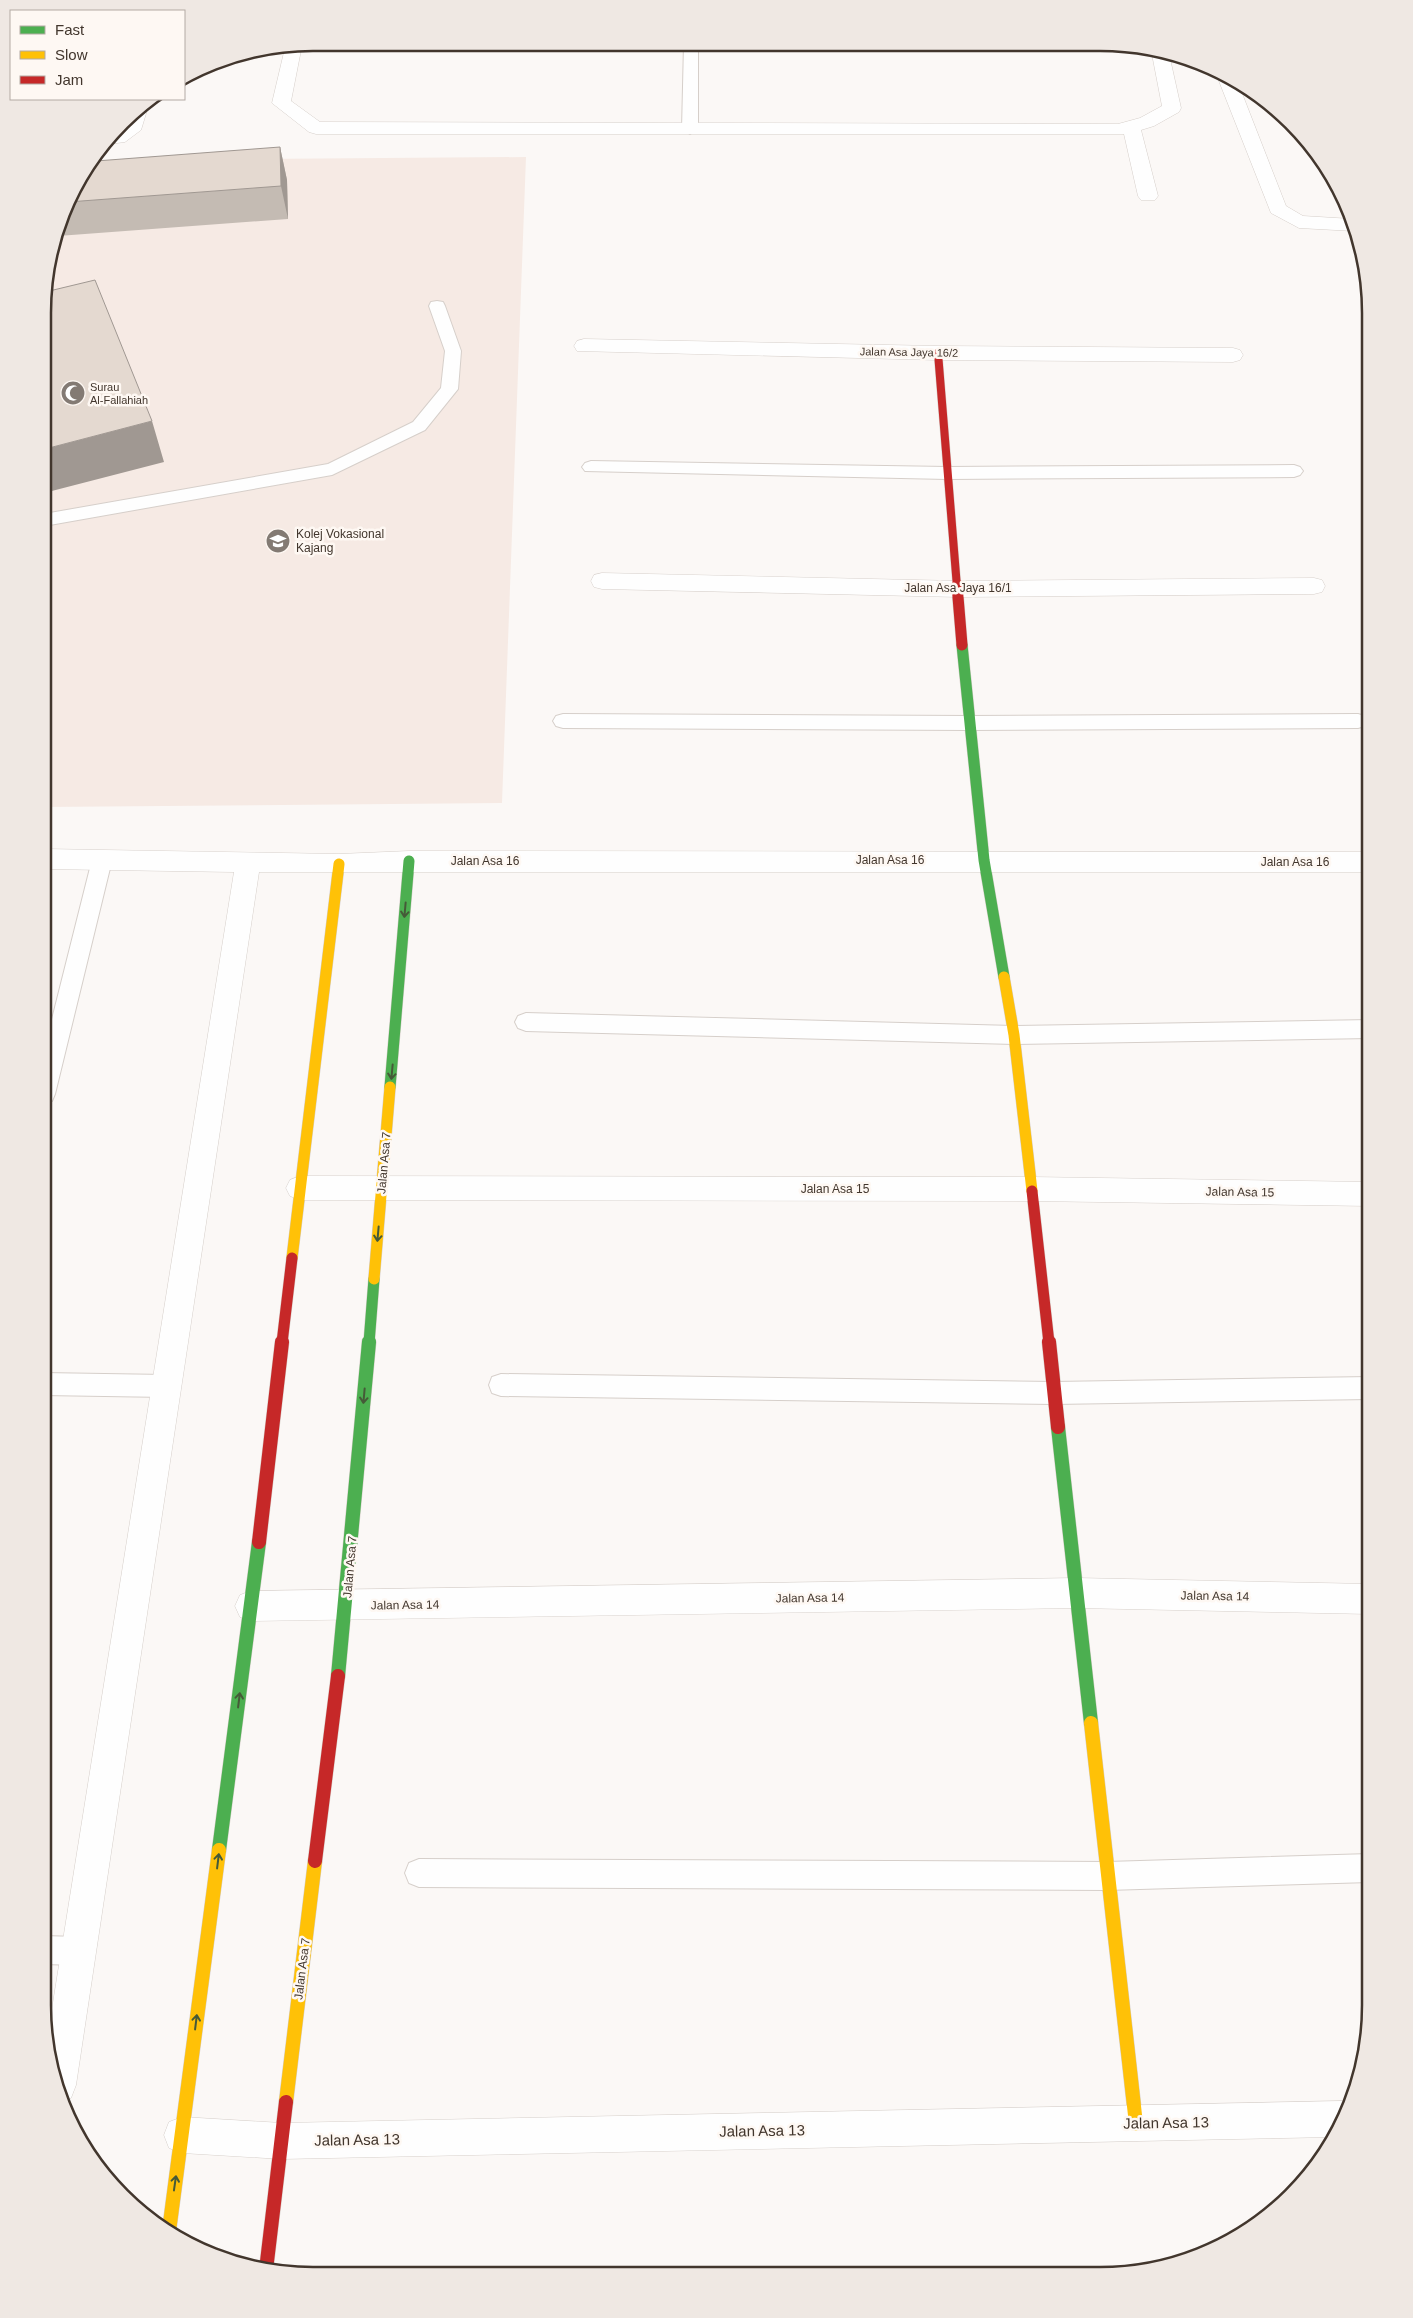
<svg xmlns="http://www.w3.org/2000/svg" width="1413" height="2318" font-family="Helvetica,sans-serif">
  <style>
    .built { fill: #f6eae4 }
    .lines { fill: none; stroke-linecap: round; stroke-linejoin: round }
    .lane-casing { stroke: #d6cfca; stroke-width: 2 }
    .street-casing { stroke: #d6cfca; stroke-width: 1 }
    .fast-far1-casing { stroke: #d6cfca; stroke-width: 12 }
    .fast-casing { stroke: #d6cfca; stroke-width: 15 }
    .slow-far1-casing { stroke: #d6cfca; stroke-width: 12 }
    .slow-casing { stroke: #d6cfca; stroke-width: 15 }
    .jam-far2-casing { stroke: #d6cfca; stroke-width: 9 }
    .jam-far1-casing { stroke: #d6cfca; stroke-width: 12 }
    .jam-casing { stroke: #d6cfca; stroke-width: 15 }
    .lane { fill: #fefefe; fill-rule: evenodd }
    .street { fill: #fefefe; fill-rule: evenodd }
    .fast-far1 { stroke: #4caf50; stroke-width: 11 }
    .fast { stroke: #4caf50; stroke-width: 14 }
    .slow-far1 { stroke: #ffc107; stroke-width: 11 }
    .slow { stroke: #ffc107; stroke-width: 14 }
    .jam-far2 { stroke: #c62828; stroke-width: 8 }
    .jam-far1 { stroke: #c62828; stroke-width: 11 }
    .jam { stroke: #c62828; stroke-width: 14 }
    .wall { fill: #c4bbb3 }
    .shaded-wall { fill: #a09892 }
    .building { fill: #e4d9d0; stroke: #a09892 }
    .oneway { stroke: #455a38 }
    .labels { text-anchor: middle; stroke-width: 5; stroke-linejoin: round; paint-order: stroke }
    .far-street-label { font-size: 11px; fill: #42362d; stroke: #fef8f3 }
    .far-poi-label { font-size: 11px; fill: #42362d; stroke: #fef8f3; text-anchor: start }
    .poi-label { font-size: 12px; fill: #42362d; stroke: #fef8f3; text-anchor: start }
    .street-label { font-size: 12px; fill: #42362d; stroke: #fef8f3 }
    .near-street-label { font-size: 15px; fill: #42362d; stroke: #fef8f3 }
    .rim { fill: none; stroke: #42362d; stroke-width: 2.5 }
  </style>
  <rect width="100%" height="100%" fill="#fbf8f6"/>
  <path class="built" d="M526,157L502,803L44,807L45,278L71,193L96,160Z"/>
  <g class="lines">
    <defs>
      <path id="lane" d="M684,44H698V129L690,134L682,129Z
        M437,301L443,302L445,306L461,351L458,389L425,430L332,475L44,526V514L328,464L413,422L441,388L445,351L429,306L431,302Z
        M591,461L947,467L1294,465L1300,467L1303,471L1300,475L1294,477L947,479L585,471L582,467L585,463Z
        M563,714L969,716L1358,714L1365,716L1368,721L1365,726L1358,728L969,730L563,728L556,726L553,721L556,716Z
        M102,852L109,854L112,860L55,1094L52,1101L44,1103V1051L92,860L95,854Z
        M526,1013L1014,1026L1370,1020V1038L1014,1044L526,1031L518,1028L515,1022L518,1016Z
        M43,1373L166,1375L175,1378L178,1386L175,1394L166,1397L43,1395Z
        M501,1374L1054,1382L1370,1377V1399L1054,1404L501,1396L492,1393L489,1385L492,1377Z
        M1370,1854V1882L1107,1890L419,1887L409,1883L405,1873L409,1863L419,1859L1107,1862Z
        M43,1936L79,1937L89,1941L93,1951L89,1961L79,1965L43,1964Z"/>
      <path id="street" d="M302,45L291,101L320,122L1118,124L1140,118L1162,106L1151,49L1169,54L1181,108L1179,112L1154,126L1141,130L1158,196L1155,200H1141L1138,196L1124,134H316L309,132L272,103L285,48Z
        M1219,72L1238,83L1286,206L1303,216L1352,219L1354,231L1299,228L1271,213L1217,76Z
        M146,103L148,107L141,130L125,142L109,144L135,110Z
        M584,339L938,346L1233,348L1240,350L1243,355L1240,360L1233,362L938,360L577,351L574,346L577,341Z
        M602,573L960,581L1314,578L1322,580L1325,586L1322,592L1314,594L960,597L602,589L594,587L591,581L594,575Z
        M44,849L339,854L409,851L1370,852V872H259L76,2085L71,2098L62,2101L48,2034L234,872L44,869Z
        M300,1176L1031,1177L1370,1182V1206L1031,1201L300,1200L290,1196L286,1188L290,1180Z
        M1076,1578L1370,1584V1614L1076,1608L251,1621L240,1617L235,1606L240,1595L251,1591Z
        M1342,2101L1349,2104L1332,2137L282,2159L182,2153L169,2148L164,2135L169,2122L182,2117L282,2123Z"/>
      <path id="fast-far1" d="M962,645L984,860L1004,977
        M390,1087L409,861
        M369,1343L374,1279"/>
      <path id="fast" d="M1058,1427L1091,1723
        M338,1676L369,1342
        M219,1850L259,1542"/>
      <path id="slow-far1" d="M1004,977L1014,1035L1032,1191
        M292,1258L339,864
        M374,1279L390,1087"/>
      <path id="slow" d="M1091,1723L1136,2124
        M286,2102L315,1861
        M169,2231L219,1850"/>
      <path id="jam-far2" d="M938,353L957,587"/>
      <path id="jam-far1" d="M957,585L962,645
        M1032,1191L1049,1343
        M282,1343L292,1258"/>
      <path id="jam" d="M1049,1342L1058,1427
        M259,1542L282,1342
        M315,1861L338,1676
        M266,2270L286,2102"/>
    </defs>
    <use href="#lane" class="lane-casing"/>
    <use href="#street" class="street-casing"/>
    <use href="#fast-far1" class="fast-far1-casing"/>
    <use href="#fast" class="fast-casing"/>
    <use href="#slow-far1" class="slow-far1-casing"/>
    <use href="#slow" class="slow-casing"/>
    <use href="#jam-far2" class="jam-far2-casing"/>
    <use href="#jam-far1" class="jam-far1-casing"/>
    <use href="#jam" class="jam-casing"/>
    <use href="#lane" class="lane"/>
    <use href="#street" class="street"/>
    <use href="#fast-far1" class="fast-far1"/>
    <use href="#fast" class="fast"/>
    <use href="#slow-far1" class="slow-far1"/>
    <use href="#slow" class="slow"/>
    <use href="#jam-far2" class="jam-far2"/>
    <use href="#jam-far1" class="jam-far1"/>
    <use href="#jam" class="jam"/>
  </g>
  <path class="wall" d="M280,147L287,180L288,219L58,236L71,193Z"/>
  <path class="shaded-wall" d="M280,147L287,180L288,219L281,186Z
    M152,421L164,462L44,493L45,449Z"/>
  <path class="building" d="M280,147L281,186L68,202L71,193L96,161Z
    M95,280L152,421L45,449V292Z"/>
  <defs><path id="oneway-shaft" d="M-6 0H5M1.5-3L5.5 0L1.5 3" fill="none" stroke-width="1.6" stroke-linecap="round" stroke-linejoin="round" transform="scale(1.25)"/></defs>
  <g class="oneway">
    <use href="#oneway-shaft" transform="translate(405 910) rotate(95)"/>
    <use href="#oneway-shaft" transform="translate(392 1072) rotate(95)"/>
    <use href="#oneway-shaft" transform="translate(378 1234) rotate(95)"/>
    <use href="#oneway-shaft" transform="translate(364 1396) rotate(95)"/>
    <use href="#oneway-shaft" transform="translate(239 1700) rotate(-83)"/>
    <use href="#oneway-shaft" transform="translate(218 1861) rotate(-83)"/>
    <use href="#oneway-shaft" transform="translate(196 2022) rotate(-83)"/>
    <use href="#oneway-shaft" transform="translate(175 2183) rotate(-82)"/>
  </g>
  <defs>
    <symbol id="mosque-disc" viewBox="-11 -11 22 22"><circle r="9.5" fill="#837a73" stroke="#fef8f3"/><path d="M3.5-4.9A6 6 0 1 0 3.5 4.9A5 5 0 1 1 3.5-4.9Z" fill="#fff"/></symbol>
    <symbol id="university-disc" viewBox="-11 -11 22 22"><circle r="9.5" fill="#837a73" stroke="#fef8f3"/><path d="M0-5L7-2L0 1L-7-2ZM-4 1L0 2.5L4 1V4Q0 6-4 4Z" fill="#fff"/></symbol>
  </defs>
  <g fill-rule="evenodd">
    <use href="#mosque-disc" x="59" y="379" width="28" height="28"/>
    <use href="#university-disc" x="264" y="527" width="28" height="28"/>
  </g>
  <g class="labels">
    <g class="far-street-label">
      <text transform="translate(909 352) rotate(1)" y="4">Jalan Asa Jaya 16/2</text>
    </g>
    <g class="far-poi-label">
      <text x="90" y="391">Surau<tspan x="90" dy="13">Al-Fallahiah</tspan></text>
    </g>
    <g class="poi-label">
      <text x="296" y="538">Kolej Vokasional<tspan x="296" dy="14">Kajang</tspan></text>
    </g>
    <g class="street-label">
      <text x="958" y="592">Jalan Asa Jaya 16/1</text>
      <text x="890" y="864">Jalan Asa 16</text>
      <text x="485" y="865">Jalan Asa 16</text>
      <text x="1295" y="866">Jalan Asa 16</text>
      <text transform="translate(384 1163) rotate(-85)" y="4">Jalan Asa 7</text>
      <text x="835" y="1193">Jalan Asa 15</text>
      <text transform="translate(1240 1192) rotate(1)" y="4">Jalan Asa 15</text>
      <text transform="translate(350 1567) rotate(-85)" y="4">Jalan Asa 7</text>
      <text transform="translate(1215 1596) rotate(1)" y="4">Jalan Asa 14</text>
      <text transform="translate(810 1598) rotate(-1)" y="4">Jalan Asa 14</text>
      <text transform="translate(405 1605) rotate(-1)" y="4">Jalan Asa 14</text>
      <text transform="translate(302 1969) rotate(-83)" y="4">Jalan Asa 7</text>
    </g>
    <g class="near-street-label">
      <text transform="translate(1166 2123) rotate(-1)" y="5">Jalan Asa 13</text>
      <text transform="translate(762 2131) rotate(-1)" y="5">Jalan Asa 13</text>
      <text transform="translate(357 2140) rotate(-1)" y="5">Jalan Asa 13</text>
    </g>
  </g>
  <path d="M0 0H1413V2318H0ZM313 51H1100A262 262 0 0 1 1362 313V2005A262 262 0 0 1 1100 2267H313A262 262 0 0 1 51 2005V313A262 262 0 0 1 313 51Z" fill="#efe8e3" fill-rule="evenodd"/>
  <path class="rim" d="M313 51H1100A262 262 0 0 1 1362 313V2005A262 262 0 0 1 1100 2267H313A262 262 0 0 1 51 2005V313A262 262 0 0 1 313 51Z"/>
  <rect x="10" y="10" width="175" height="90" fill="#fef8f3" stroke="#b3aaa4"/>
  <rect x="20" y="26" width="25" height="8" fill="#4caf50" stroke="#b3aaa4"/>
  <text x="55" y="35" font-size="15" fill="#42362d">Fast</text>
  <rect x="20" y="51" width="25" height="8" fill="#ffc107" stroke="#b3aaa4"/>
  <text x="55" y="60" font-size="15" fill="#42362d">Slow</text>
  <rect x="20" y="76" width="25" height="8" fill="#c62828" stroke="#b3aaa4"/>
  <text x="55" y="85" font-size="15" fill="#42362d">Jam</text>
</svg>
